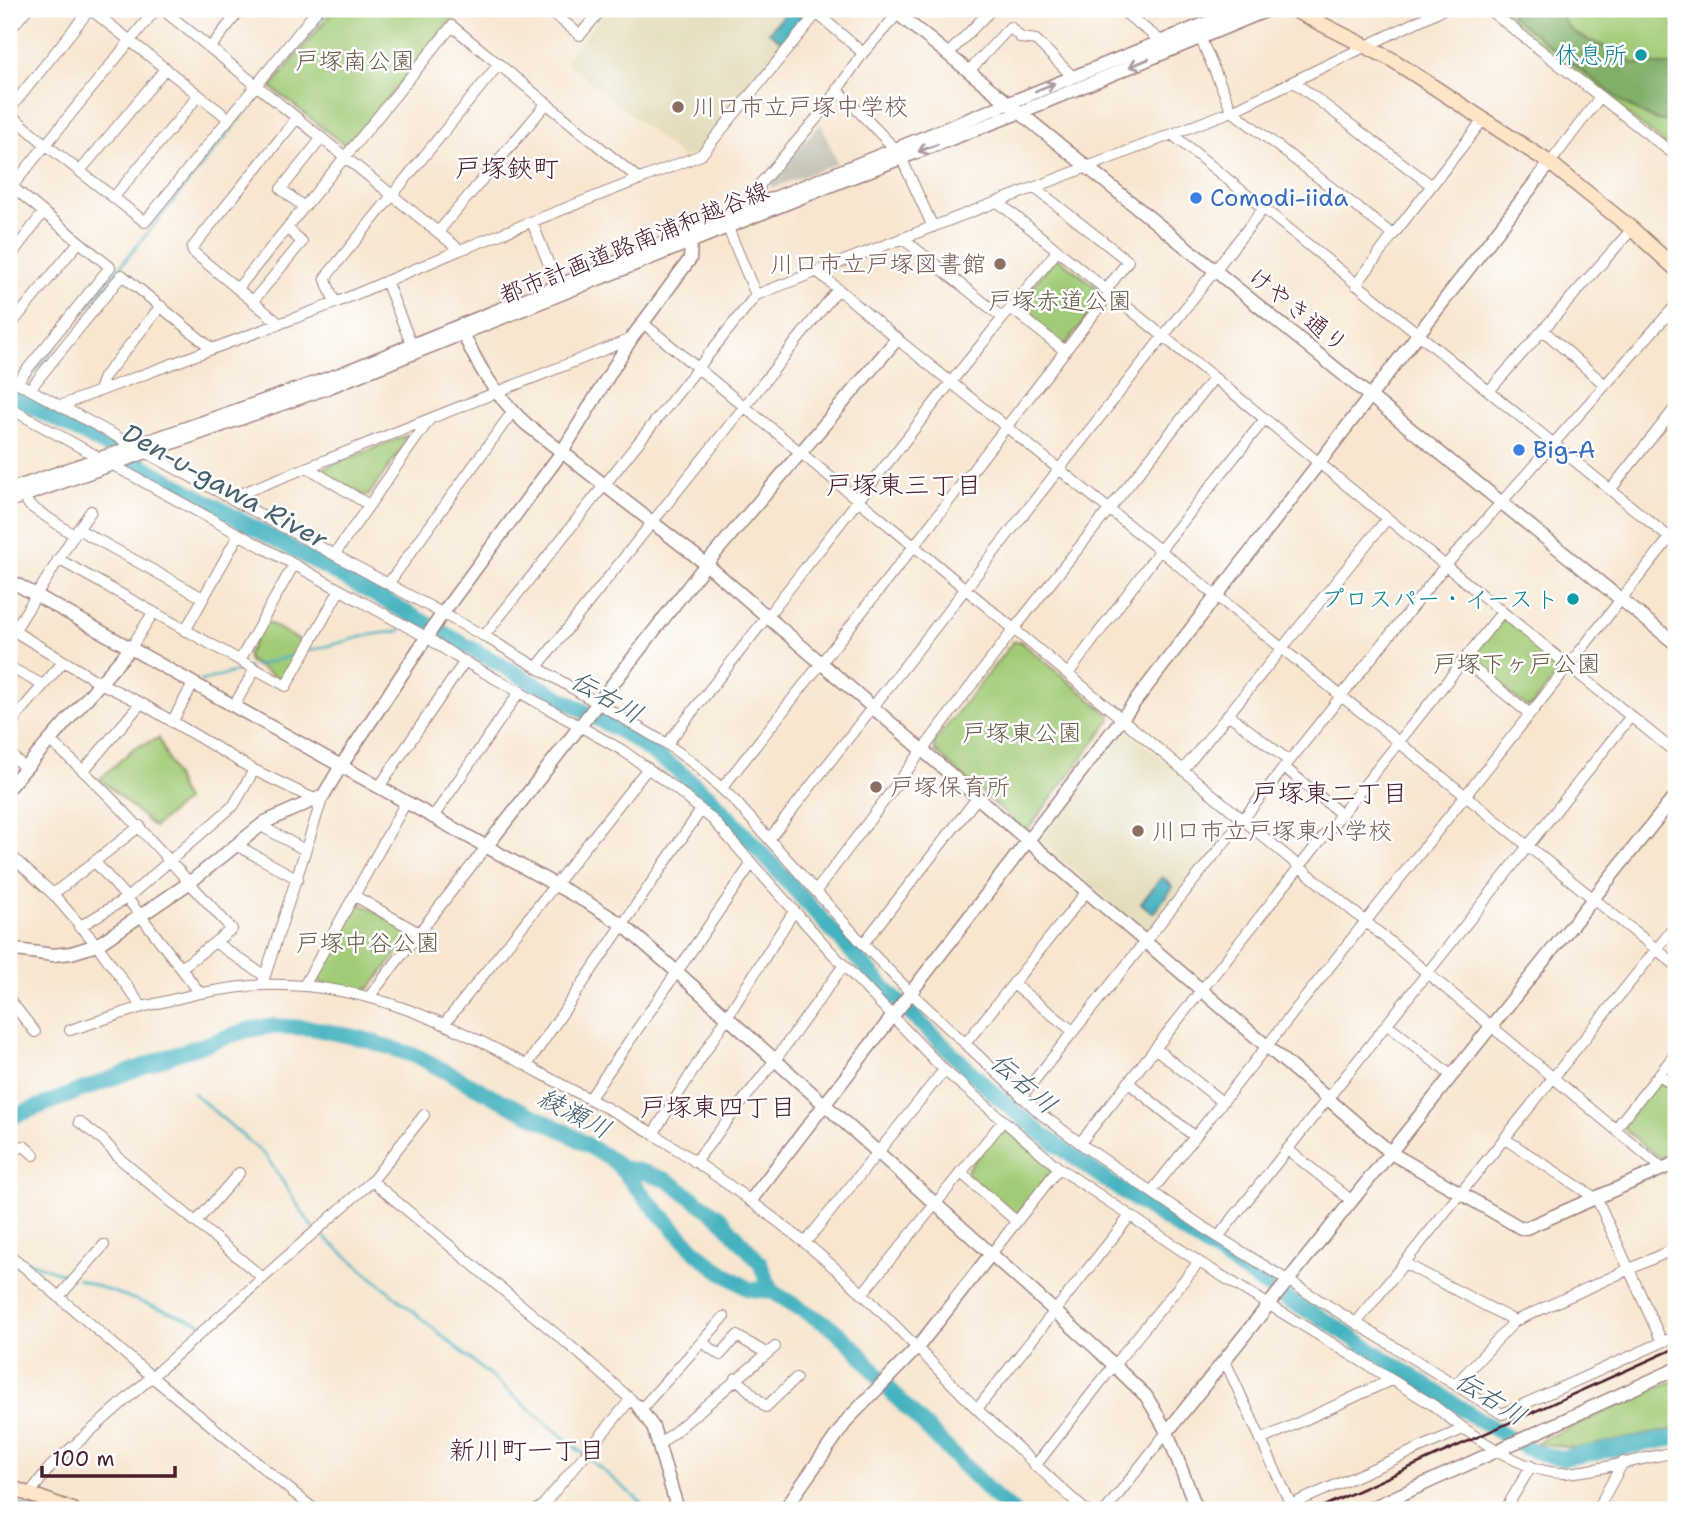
<svg xmlns="http://www.w3.org/2000/svg" width="1685" height="1519" font-family="'Shantell Sans','Klee One',sans-serif">
  <style>
    .built { fill: #e3dbba }
    .industrial { fill: #c6c5b8 }
    .green { fill: #a2cb77; stroke: #767551; stroke-width: 2 }
    .forest { fill: #81af68; stroke: #66674a; stroke-width: 2 }
    .water { fill: #44b2c0; stroke: #476876; stroke-width: 2 }
    .lines { fill: none; stroke-linecap: round; stroke-linejoin: round }
    .stream { stroke: #44b2c0; stroke-width: 2.5 }
    .river { stroke: #44b2c0; stroke-width: 16 }
    .minor-casing { stroke: #a0827e; stroke-width: 12 }
    .tertiary-casing { stroke: #a0827e; stroke-width: 15 }
    .secondary-casing { stroke: #a0827e; stroke-width: 17 }
    .minor { stroke: #fff; stroke-width: 10 }
    .tertiary { stroke: #fff; stroke-width: 12 }
    .secondary { stroke: #fee5c5; stroke-width: 14 }
    .rail { stroke: #4a1f2b; stroke-width: 2.5 }
    .oneway { stroke: #ae9aa0 }
    .culture-dot { fill: #0f9aa8; stroke: #fff; stroke-width: 2.5 }
    .education-dot { fill: #8d6e63; stroke: #fff; stroke-width: 2.5 }
    .shop-dot { fill: #3f7fe0; stroke: #fff; stroke-width: 2.5 }
    .labels { text-anchor: middle; stroke-width: 5; stroke-linejoin: round; paint-order: stroke }
    .culture-label { font-size: 24px; fill: #0d838f; stroke: #fff; text-anchor: end }
    .park-label { font-size: 24px; fill: #695b46; stroke: #fff }
    .education-label { font-size: 24px; fill: #785e54; stroke: #fff; text-anchor: start }
    .shop-label { font-size: 24px; fill: #366cbe; stroke: #fff; text-anchor: start }
    .street-label { font-size: 24px; fill: #4a1f2b; stroke: #fff }
    .neighbourhood-label { font-size: 26px; fill: #4a1f2b; stroke: #fff }
    .water-label { font-size: 26px; font-style: italic; fill: #47616e; stroke: #fff }
  </style>
  <rect width="100%" height="100%" fill="#fff"/>
  <filter id="ink" filterUnits="userSpaceOnUse"><feTurbulence type="fractalNoise" baseFrequency=".0143" numOctaves="2"/><feDisplacementMap in="SourceGraphic" scale="14" xChannelSelector="R" yChannelSelector="G"/><feConvolveMatrix kernelMatrix="1 2 1 2 8 2 1 2 1" color-interpolation-filters="sRGB"/></filter>
  <filter id="wash" filterUnits="userSpaceOnUse"><feTurbulence type="fractalNoise" baseFrequency=".00686" numOctaves="4" result="noise"/><feDisplacementMap in="SourceGraphic" scale="28" xChannelSelector="R" yChannelSelector="G"/><feGaussianBlur stdDeviation="1.57" result="paint"/><feColorMatrix in="noise" values="0 0 0 0 0 0 0 0 0 0 0 0 0 0 0 0 0 1.4 0 .05"/><feComposite in="paint" operator="in"/></filter>
  <g filter="url(#wash)">
    <rect width="100%" height="100%" fill="#f7e6d0"/>
    <path class="built" d="M607,9H805L810,17L698,153L683,158L565,61Z
      M1129,732L1233,817L1234,823L1149,929H1142L1044,844L1042,839L1123,733Z"/>
    <path class="industrial" d="M821,124L837,163L772,188L770,184L785,162Z"/>
    <path class="green" d="M334,9H463L453,21L451,20L348,148L271,87Z
      M1494,9H1676V153Z
      M1058,258L1102,291L1104,297L1066,344L1062,346L1019,310L1017,305L1053,261Z
      M407,435L408,440L368,496H365L323,473L324,468Z
      M1501,620H1507L1558,663L1561,669L1532,706L1527,707L1471,663V656Z
      M266,621L304,643L286,676L279,679L249,661L247,655Z
      M1020,641L1110,715L1111,720L1028,829H1023L935,751L934,742L1013,642Z
      M159,738L185,801L154,827L100,779L134,748Z
      M360,903L413,934L370,988L362,991L318,982L316,976L356,904Z
      M1664,1082L1676,1092V1156L1661,1160L1625,1130L1624,1124L1656,1083Z
      M1005,1129L1050,1165L1052,1172L1018,1214L1014,1215L968,1174L967,1170L999,1130Z
      M1676,1380V1429L1576,1448L1535,1443Z"/>
    <path class="forest" d="M1515,9H1559C1565,33 1583,38 1603,46C1616,51 1623,61 1637,64C1650,66 1663,64 1676,66V120L1668,122L1653,119L1622,102L1510,15Z"/>
    <path class="water" d="M789,9H793L802,17L782,42L769,32Z
      M1162,877L1173,887L1153,913L1141,903Z"/>
    <g class="lines">
      <path class="stream" d="M265,88L329,9
        M25,384L261,93
        M14,399L19,392
        M309,651L369,635L400,631L403,627
        M255,666L299,654
        M201,681L249,668
        M193,1093L266,1156L312,1227L642,1503
        M21,1259L71,1277
        M77,1279L203,1324
        M9,1500L31,1510"/>
      <path class="river" d="M9,395L105,445L627,735L677,770L712,799L891,995L992,1092L1042,1134L1110,1183L1290,1301L1330,1323L1473,1416L1524,1447L1546,1455L1563,1458L1676,1438
        M9,1118L170,1056L248,1030L271,1026L311,1028L364,1039L419,1057L496,1098L566,1132L615,1162L650,1203L698,1254L723,1273L749,1289L771,1291L831,1327L857,1350L893,1394L996,1498L1012,1510
        M621,1168L640,1171L667,1180L719,1217L760,1263L771,1291"/>
    </g>
  </g>
  <g filter="url(#ink)">
    <g class="lines">
      <defs>
        <path id="minor" d="M90,9L229,119
          M162,9L460,250
          M548,9L580,35L602,9
          M812,9L863,53
          M1120,9L1161,41
          M1488,9L1676,156
          M9,31L27,9
          M1200,37L1232,111L1393,235
          M210,48L241,9
          M948,54L992,9
          M969,71L1010,27L1021,38L1036,40L1072,76
          M1294,82L1431,185
          M837,89L899,153L933,227
          M9,110L90,9
          M9,113L46,145L145,222L318,9
          M1173,135L1676,543
          M1550,163L1600,97
          M80,171L166,68
          M9,184L110,267L17,382
          M1035,188L1128,261L1106,290
          M9,190L156,9
          M114,197L199,95
          M998,202L1676,753
          M759,204L760,184L822,112L863,53L902,9
          M304,207L281,189L322,138
          M725,221L756,295
          M532,222L559,290
          M438,232L547,103
          M902,238L1003,318
          M9,258L43,213
          M818,272L897,339L1676,965
          M386,281L412,346
          M1356,285L1393,235L1483,120
          M238,288L452,26L640,180
          M253,301L302,242L287,228
          M335,303L325,278L499,64
          M1011,308L1065,351
          M643,323L914,546L1663,1169
          M280,324L193,252L192,248L297,118
          M9,327L79,242
          M1543,330L1605,385
          M9,378L484,636L667,744L697,766L734,800L863,944L911,993L1041,1114L1088,1149L1218,1237L1502,1414L1676,1336
          M30,389L122,275L211,348
          M99,390L104,377L161,306
          M1489,391L1632,229
          M62,405L335,303L460,250L701,155L817,13
          M9,408L428,638L455,656L622,750L676,789L713,820L832,953L944,1070L1059,1168L1199,1262L1433,1405C1464,1430 1524,1475 1565,1473C1598,1471 1642,1458 1676,1452
          M307,467L369,505
          M1611,489L1676,407
          M20,492L30,506L74,535
          M230,498L631,339
          M78,529L203,598
          M334,555L429,420
          M58,559L286,686L339,591
          M388,584L513,411
          M9,628L100,683L141,703L254,770
          M14,631L74,535L91,511
          M185,631L239,534
          M484,636L756,295L1232,111L1443,9
          M130,649L153,613
          M240,660L293,566
          M1463,660L1530,714
          M9,667L43,685
          M537,667L838,289
          M1068,674L1160,550L1264,420
          M234,706L255,669
          M1228,714L1289,761
          M172,722L193,684
          M9,725L64,661
          M50,741C117,798 172,865 232,929L181,968
          M667,744L951,382L1058,250
          M9,753L25,768
          M1284,767L1341,814
          M84,770L141,703
          M1183,770L1387,519
          M379,787L465,661
          M722,788L914,546L1110,293
          M433,817L520,691
          M261,826L305,850
          M770,838L1263,209
          M236,845L298,879
          M9,854L53,894L97,945L142,1007
          M94,861L127,898L200,993C221,990 242,986 263,985C366,981 456,1026 544,1075C580,1095 617,1112 652,1133C704,1166 755,1203 804,1242C866,1292 920,1352 976,1408C1012,1443 1048,1477 1085,1510
          M816,891L1014,629L1214,378
          M53,894L140,826
          M355,896L419,933
          M79,927L127,898L234,805L254,770L314,799
          M216,943L265,976
          M863,944L977,798
          M1013,984L1073,1031
          M262,985L323,796
          M304,986L406,802
          M369,997L486,847
          M9,999L35,1032
          M445,1023L648,768
          M1387,1024L1452,1076
          M70,1030L142,1007L200,993
          M965,1044L1087,891
          M1156,1049L1222,1102
          M527,1065L701,810
          M1659,1074L1676,1088
          M1129,1083L1195,1137
          M1021,1097L1445,566L1676,305
          M590,1098L752,863
          M79,1122L103,1140L120,1159L263,1278
          M1616,1128L1676,1053
          M653,1134L794,911
          M1505,1139L1597,1199L1662,1342
          M1080,1143L1502,612
          M1287,1149L1352,1201
          M9,1152L24,1146L34,1155
          M695,1162L775,1060L844,965
          M960,1172L1016,1221
          M372,1181L580,1354L638,1406
          M1151,1192L1676,530
          M196,1222L239,1173
          M1218,1237L1631,716
          M805,1243L944,1070
          M9,1254L152,1377L315,1510
          M991,1254L1059,1168
          M1404,1263L1515,1321
          M862,1294L1003,1121
          M59,1297L104,1245
          M1356,1323L1676,925
          M702,1342L720,1355L737,1336L766,1353
          M1225,1361L1291,1505
          M736,1378L766,1407L796,1378
          M1456,1384L1515,1321L1676,1248
          M641,1409L724,1317
          M977,1409L1130,1216
          M1261,1440L1391,1380
          M659,1445L775,1347
          M1035,1466L1114,1365L1199,1262
          M30,1493L50,1467L372,1181L424,1115
          M9,1507L16,1510
          M539,1510L631,1399
          M1106,1510L1167,1432
          M1279,1510L1463,1429
          M1505,1510L1531,1466
          M1597,1510L1623,1462"/>
        <path id="tertiary" d="M892,9L1676,644
          M691,242L690,259L631,339L562,452L442,614L341,766L588,903L623,925L677,972L1098,1350L1146,1396L1155,1411L1167,1432L1197,1510
          M460,326C476,364 495,395 526,424L706,564L1391,1153L1521,1228H1526L1676,1163
          M9,490L340,374L1241,9
          M9,501L327,388L842,181L1021,112L1270,9
          M9,580L341,766L323,796L265,822L189,883L97,945L71,953L53,955L9,949
          M9,787L130,649
          M486,847L706,564L897,339
          M751,1200L1550,163
          M638,1406L653,1427L678,1510
          M1167,1432L1676,795
          M540,1509L542,1510
          M784,1510L848,1419L917,1348L991,1254
          M1367,1510L1676,1369"/>
        <path id="secondary" d="M1292,9L1391,59L1550,163L1632,229L1676,269
          M9,1487L73,1510"/>
      </defs>
      <use href="#minor" class="minor-casing"/>
      <use href="#tertiary" class="tertiary-casing"/>
      <use href="#secondary" class="secondary-casing"/>
      <use href="#minor" class="minor"/>
      <use href="#tertiary" class="tertiary"/>
      <use href="#secondary" class="secondary"/>
      <path class="rail" d="M1315,1510L1676,1348"/>
    </g>
    <defs><path id="oneway-shaft" d="M-6 0H5M1.5-3L5.5 0L1.5 3" fill="none" stroke-width="1.6" stroke-linecap="round" stroke-linejoin="round" transform="scale(1.75)"/></defs>
    <g class="oneway">
      <use href="#oneway-shaft" transform="translate(1139 63) rotate(157)"/>
      <use href="#oneway-shaft" transform="translate(1045 87) rotate(-22)"/>
      <use href="#oneway-shaft" transform="translate(928 148) rotate(159)"/>
    </g>
  </g>
  <g class="culture-dot">
    <circle cx="1641" cy="55" r="7"/>
    <circle cx="1573" cy="599" r="7"/>
  </g>
  <g class="education-dot">
    <circle cx="678" cy="107" r="7"/>
    <circle cx="1000" cy="264" r="7"/>
    <circle cx="876" cy="787" r="7"/>
    <circle cx="1138" cy="831" r="7"/>
  </g>
  <g class="shop-dot">
    <circle cx="1196" cy="198" r="7"/>
    <circle cx="1519" cy="450" r="7"/>
  </g>
  <g class="labels">
    <g class="culture-label">
      <text x="1627" y="63">休息所</text>
      <text x="1559" y="607">プロスパー・イースト</text>
    </g>
    <g class="park-label">
      <text x="355" y="69">戸塚南公園</text>
      <text x="1060" y="309">戸塚赤道公園</text>
      <text x="1517" y="672">戸塚下ヶ戸公園</text>
      <text x="1022" y="741">戸塚東公園</text>
      <text x="368" y="951">戸塚中谷公園</text>
    </g>
    <g class="education-label">
      <text x="692" y="115">川口市立戸塚中学校</text>
      <text x="986" y="272" text-anchor="end">川口市立戸塚図書館</text>
      <text x="890" y="795">戸塚保育所</text>
      <text x="1152" y="839">川口市立戸塚東小学校</text>
    </g>
    <g class="shop-label">
      <text x="1210" y="206">Comodi-iida</text>
      <text x="1533" y="458">Big-A</text>
    </g>
    <g class="street-label">
      <text transform="translate(634 243) rotate(-22)" y="8">都市計画道路南浦和越谷線</text>
      <text transform="translate(1298 310) rotate(39)" y="8">けやき通り</text>
    </g>
    <g class="neighbourhood-label">
      <text x="507" y="177">戸塚鋏町</text>
      <text x="904" y="494">戸塚東三丁目</text>
      <text x="1330" y="802">戸塚東二丁目</text>
      <text x="718" y="1116">戸塚東四丁目</text>
      <text x="527" y="1459">新川町一丁目</text>
    </g>
    <g class="water-label">
      <text transform="translate(225 486) rotate(29)" y="9">Den-u-gawa River</text>
      <text transform="translate(607 697) rotate(30)" y="9">伝右川</text>
      <text transform="translate(1024 1083) rotate(41)" y="9">伝右川</text>
      <text transform="translate(575 1113) rotate(28)" y="9">綾瀬川</text>
      <text transform="translate(1491 1398) rotate(32)" y="9">伝右川</text>
    </g>
  </g>
  <rect width="1685" height="1519" fill="none" stroke="#fff" stroke-width="35"/>
  <path d="M42 1466v10h133v-10" fill="none" stroke="#4a1f2b" stroke-width="3.5"/>
  <text x="52" y="1466" font-size="21" fill="#4a1f2b" stroke="#ffffff" stroke-width="5" paint-order="stroke">100 m</text>
</svg>
